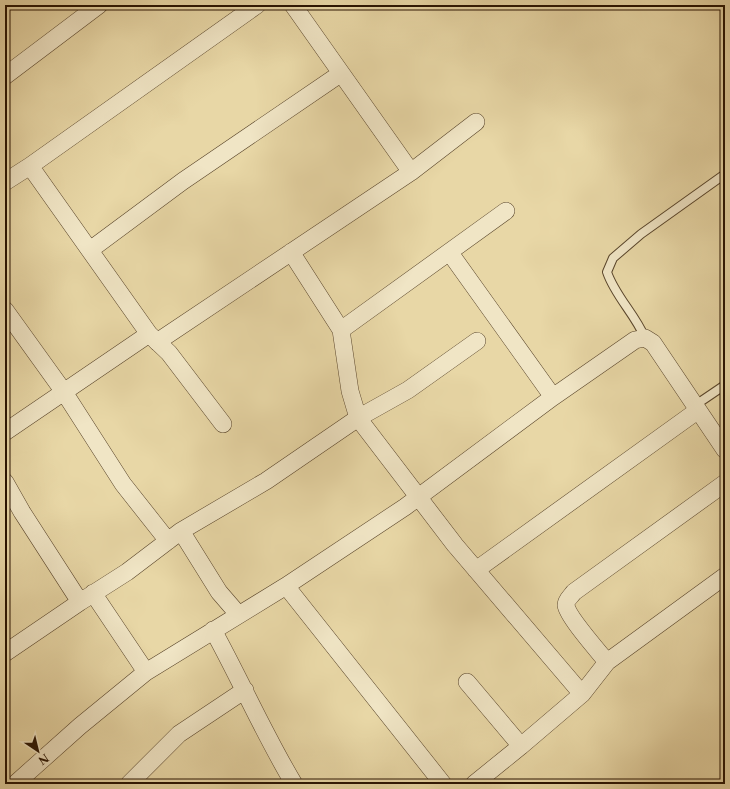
<svg xmlns="http://www.w3.org/2000/svg" width="730" height="789" font-family="'Libre Caslon Text',serif">
  <style>
    .lines { fill: none; stroke-linecap: round; stroke-linejoin: round }
    .service-casing { stroke: #58442a; stroke-width: 10 }
    .minor-casing { stroke: #58442a; stroke-width: 18 }
    .service { stroke: #f0e5c5; stroke-width: 8 }
    .minor { stroke: #f0e5c5; stroke-width: 17 }
  </style>
  <rect width="100%" height="100%" fill="#e8d7a6"/>
  <filter id="stains"><feTurbulence type="fractalNoise" baseFrequency=".005" numOctaves="4"/><feColorMatrix values="0 0 0 0 .2 0 0 0 0 .09 0 0 0 0 .02 0 0 0 .5 -.17"/></filter>
  <radialGradient id="worn" r=".72"><stop offset=".6" stop-color="#630" stop-opacity="0"/><stop offset="1" stop-color="#630" stop-opacity=".3"/></radialGradient>
  <g class="lines">
    <defs>
      <path id="service" d="M645,338C635,314 615,296 607,272L613,258L641,234L725,174
        M694,406L725,385"/>
      <path id="minor" d="M293,5L411,172
        M5,76L99,5
        M30,166L149,334L169,353L223,424
        M5,182L30,166L257,5
        M90,250L183,181L340,74
        M291,252L341,330L350,391L358,418L455,545L582,694
        M450,253L553,397
        M5,310L64,392L123,484L168,541
        M341,330L506,211
        M157,342L411,172L476,122
        M5,432L149,334
        M5,482L22,512L80,602
        M181,531L219,592L238,614
        M476,570L697,411
        M286,586L443,784
        M93,593L146,672
        M213,630C241,681 264,734 294,784
        M5,653L80,602L127,572L181,531L266,481L358,418L408,390L477,341
        M607,662C599,652 567,616 566,605C566,600 571,596 574,592L725,483
        M467,682L521,746
        M15,784L80,726L146,672L286,586L405,507L553,397L635,340L645,338L653,343L725,450
        M129,784L179,734L245,690
        M474,784L521,746L582,694L607,662L725,576"/>
    </defs>
    <use href="#service" class="service-casing"/>
    <use href="#minor" class="minor-casing"/>
    <use href="#service" class="service"/>
    <use href="#minor" class="minor"/>
  </g>
  <rect width="730" height="789" fill="none" stroke="#e8d7a6" stroke-width="20"/>
  <rect x="6" y="6" width="718" height="777" fill="none" stroke="#281301" stroke-width="2"/>
  <rect x="10" y="10" width="710" height="769" fill="none" stroke="#281301"/>
  <g transform="translate(38 751) rotate(145)" stroke="#f0e5c5" stroke-width="3" paint-order="stroke">
  <path d="M0-3L7 15L0 10L-7 15Z" fill="#281301"/>
  <text y="-6" font-size="11" font-weight="bold" text-anchor="middle" fill="#281301">N</text>
  </g>
  <rect width="100%" height="100%" filter="url(#stains)"/>
  <rect width="100%" height="100%" fill="url(#worn)"/>
</svg>
